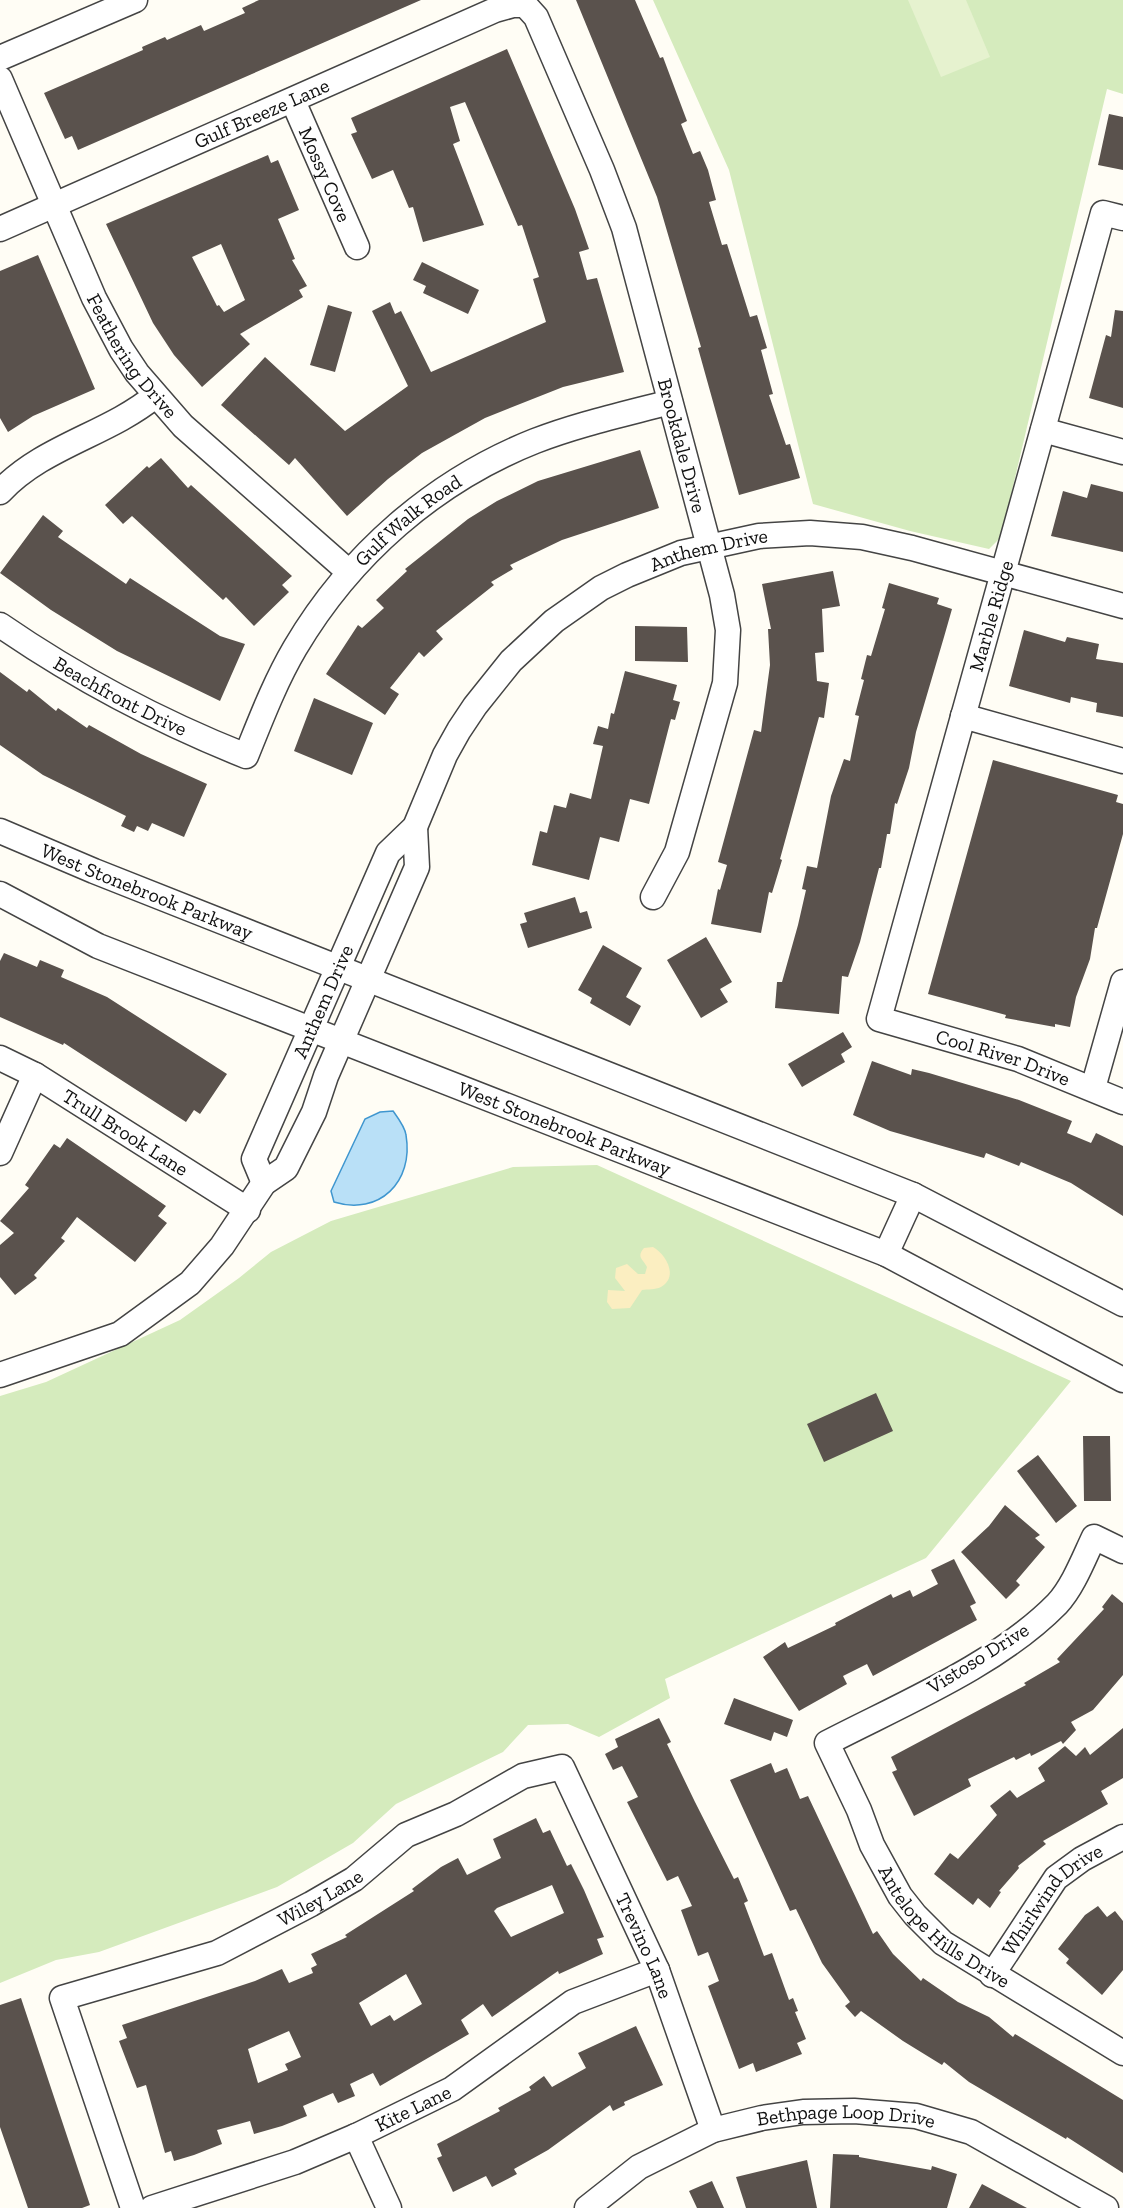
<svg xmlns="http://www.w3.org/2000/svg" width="1123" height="2208" font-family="'Zilla Slab',serif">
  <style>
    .green { fill: #d5ebbd }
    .sand { fill: #fbeec1 }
    .pitch { fill: #e6f2cf }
    .water { fill: #b9e0f7; stroke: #3f96cf; stroke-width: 1.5 }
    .building { fill: #5a524d; fill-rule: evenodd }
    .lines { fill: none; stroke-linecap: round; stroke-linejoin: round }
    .minor-casing { stroke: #444; stroke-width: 27 }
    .minor { stroke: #fff; stroke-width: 24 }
    .labels { text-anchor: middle; stroke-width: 6; stroke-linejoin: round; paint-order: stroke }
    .street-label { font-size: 20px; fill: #111; stroke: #fff }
  </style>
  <rect width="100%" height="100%" fill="#fffdf5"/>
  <path class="green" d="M653,0H1123V94L1107,89L1001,537L989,549L910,531L813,504L729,170Z
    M597,1165L1071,1381L926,1558L665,1679L670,1698L599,1737L568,1724L528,1725L503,1752L396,1804L353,1843L277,1887L99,1952L56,1960L0,1983V1396L46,1382L180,1320L239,1278L271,1252L331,1221L513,1167Z"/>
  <path class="sand" d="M653,1247C666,1254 679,1277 661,1287C655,1290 648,1289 642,1290L630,1308L612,1309L607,1302L608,1290L625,1291L615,1278L616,1268L627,1264L638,1274H645L647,1267C643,1259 636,1257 644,1248Z"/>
  <path class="pitch" d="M908,0H966L990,57L941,77Z"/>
  <path class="water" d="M393,1111C398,1118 405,1127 406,1135C414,1182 379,1216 334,1202L331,1191L365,1119L380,1112Z"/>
  <path class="building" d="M259,0H421L78,150L72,136L65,139L44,93L143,50L142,47L165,37L167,40L201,25L204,31L245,13L242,8Z
    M576,0H635L660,58L663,57L687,121L681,124L693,154L700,151L708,170L716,200L709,202L722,245L727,244L750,317L757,315L767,348L761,350L773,394L769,395L786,445L790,444L800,478L739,495L698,348L701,347L657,197Z
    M507,49L575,209L589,249L579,252L587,280L597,278L624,372L563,387L485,418L422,453L388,479L347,516L295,458L289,465L221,405L265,357L345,431L408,386L372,311L390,302L395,314L401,311L431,372L546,322L533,279L539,277L522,225L518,226L465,102L450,107L460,141L453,144L484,225L423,242L413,207L409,208L393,170L372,179L351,134L357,132L351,118Z
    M1109,114L1123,117V170L1098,165Z
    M268,155L271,163L278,160L299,210L278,219L295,259L292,260L307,286L299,290L303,297L240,334L250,344L202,387L174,355L153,323L106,224ZM221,244L245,300L224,312L219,305L217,306L192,257Z
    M38,255L95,389L33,416L8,432L0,418V271Z
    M422,262L479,290L468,314L423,293L426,286L413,280Z
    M328,305L352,312L335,372L310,365Z
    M1115,310L1123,311V408L1089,398L1106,335L1111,337Z
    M640,450L659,508L562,540L510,565L513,569L491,582L494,585L436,631L443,639L424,657L419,652L390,688L399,694L385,715L326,674L358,625L362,628L384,608L376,600L407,571L405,569L468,519L497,501L538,481Z
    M161,458L188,488L191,485L292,576L282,585L289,592L254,626L226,597L223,600L132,516L123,524L105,505L147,466L149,468Z
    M1091,484L1123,492V552L1051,536L1063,491L1087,498Z
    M43,515L63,531L58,537L126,584L130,578L220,636L245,644L220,701L117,651L51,610L0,573Z
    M833,571L840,606L822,609L824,652L815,653L817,681L829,683L824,718L819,717L780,859L782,860L772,893L769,892L761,933L711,924L718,889L720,890L727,865L718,862L754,730L761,732L770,665L768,629H771L762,584Z
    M889,583L939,598L937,604L952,609L944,637L916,732L909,768L897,804L895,803L890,834H887L881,868H879L860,942L848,977L842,976L839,1014L775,1008L777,982H782L798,925L806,890L802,889L807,866L817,868L831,796L844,759L850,761L859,716L855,715L864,680L861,679L867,655L871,656L885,609L882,608Z
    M635,626L687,627L688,662L635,661Z
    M1024,630L1065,642L1067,637L1099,644L1096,659L1123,663V717L1096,712L1097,703L1071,697L1070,703L1009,686Z
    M625,671L677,685L673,700L680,702L675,720L671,719L649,804L630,799L619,842L600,837L589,880L532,865L540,831L547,833L554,805L566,808L570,793L591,799L603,746L593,744L598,726L608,729L611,713L614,714Z
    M0,672L27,692L29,689L56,711L58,708L87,728L89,725L141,754L207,784L184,837L152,823L148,831L137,826L134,832L121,826L126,816L43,775L0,745Z
    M314,698L373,723L352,775L294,751Z
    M993,760L1118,795L1116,802L1123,804V834L1097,928H1095L1090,959L1076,997L1070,1027L1055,1024V1027L1005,1018L1006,1015L928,994Z
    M575,897L580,913L587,911L592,928L528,948L520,924L527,922L524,913Z
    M706,937L732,982L720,989L728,1002L701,1018L667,960Z
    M603,945L642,968L626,997L641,1006L630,1026L590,1003L592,998L578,990Z
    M4,953L37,967L40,960L64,970L61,977L107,997L227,1074L200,1114L194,1110L186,1122L64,1043L63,1045L0,1017V961Z
    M843,1032L852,1047L841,1054L845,1062L802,1087L788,1064Z
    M872,1061L911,1075L912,1069L929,1073L1019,1100L1072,1121L1067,1133L1091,1143L1096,1133L1123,1146V1216L1071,1183L1021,1162L1019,1166L986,1153L984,1158L890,1131L853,1115Z
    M67,1138L166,1206L158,1216L167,1223L135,1262L77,1217L61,1238L65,1241L34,1275L37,1278L15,1295L0,1277V1245L14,1233L0,1221L29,1188L25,1185L54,1144L60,1148Z
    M876,1393L893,1431L824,1462L807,1424Z
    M1083,1436H1110L1111,1501H1084Z
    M1038,1455L1077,1506L1056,1523L1017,1471Z
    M1005,1505L1040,1535L1035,1538L1045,1547L1016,1581L1020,1585L1006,1599L961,1552L989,1526Z
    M954,1559L976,1603L970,1606L977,1620L873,1676L867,1664L843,1676L847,1684L799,1711L763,1657L785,1642L788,1648L836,1625L835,1623L891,1594L893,1598L910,1590L913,1597L938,1584L931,1570Z
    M1112,1594L1123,1603V1675L1093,1710L1071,1722L1076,1730L1063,1744L1061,1741L1031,1756L1030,1753L1016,1760L1014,1757L968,1779L971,1786L914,1816L892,1772L897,1770L891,1757L1026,1685L1024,1683L1060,1662L1057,1659L1104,1609L1102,1607Z
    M734,1698L793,1720L787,1737L774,1732L771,1741L724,1724Z
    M659,1718L671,1742L667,1744L695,1802L734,1879L738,1877L748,1901L744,1903L764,1956L772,1953L789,2000L793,1998L798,2011L795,2012L806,2039L797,2043L802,2054L756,2072L753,2063L739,2069L708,1986L719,1981L708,1952L698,1956L681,1910L692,1906L678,1876L667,1881L627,1802L638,1797L622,1766L613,1770L605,1754L618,1747L615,1739Z
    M1123,1728V1778L1101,1791L1108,1804L1043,1841L1046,1844L1018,1866L1019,1868L999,1891L1001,1892L990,1908L978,1898L973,1905L934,1874L950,1853L958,1859L997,1815L990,1806L1010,1790L1017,1798L1045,1781L1038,1768L1065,1746L1076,1756L1085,1747L1090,1755Z
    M771,1763L775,1773L787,1768L800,1799L808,1796L873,1934L877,1931L893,1954L921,1981L923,1978L958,2002L989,2017L1013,2037L1015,2034L1123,2100V2173L1067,2137L1066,2139L969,2082L944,2062L942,2065L903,2041L861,2011L855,2017L845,2006L850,2002L822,1963L796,1909L790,1911L730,1780Z
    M536,1818L543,1833L550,1830L567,1866L571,1864L584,1890L604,1937L597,1939L603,1954L559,1974L558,1971L492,2017L483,2004L461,2020L469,2034L380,2086L373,2073L350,2084L355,2096L338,2103L333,2093L303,2106L307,2116L282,2126L254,2134L250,2121L217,2130L222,2144L194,2155L174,2161L171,2151L165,2153L146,2085L137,2088L119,2041L127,2038L122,2025L255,1981L282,1969L289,1983L313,1973L311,1968L317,1965L311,1954L347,1937L345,1935L414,1891L412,1889L441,1867L458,1858L467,1875L501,1858L493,1839ZM552,1885L564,1913L511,1937L494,1911L497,1908ZM406,1974L422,2004L394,2021L390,2015L371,2026L359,2003ZM289,2031L301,2057L285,2064L288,2070L258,2083L248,2049Z
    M1098,1906L1107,1917L1115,1911L1123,1921V1970L1102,1995L1066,1963L1069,1959L1058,1949L1085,1915Z
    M21,1998L90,2205L82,2208H28L0,2127V2005Z
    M636,2026L663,2085L624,2102L625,2105L613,2111L610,2105L548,2150L514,2169L517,2174L492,2187L486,2176L453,2192L437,2158L442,2156L437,2144L500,2111L498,2108L531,2090L529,2087L544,2076L552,2087L586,2068L578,2053Z
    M833,2154L859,2155V2157L931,2170L932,2166L957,2174L947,2208H830Z
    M807,2160L817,2208H746L736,2177Z
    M712,2181L724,2208H697L689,2191Z
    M982,2184L1027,2208H969Z"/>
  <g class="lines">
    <defs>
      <g id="minor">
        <path d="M0,58L135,0"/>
        <path id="s1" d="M0,79L94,298L121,349L137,373L183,426L349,572"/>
        <path id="s2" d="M293,101L357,247"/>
        <path id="s3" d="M1123,218L1103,213L879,1019L1018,1059L1123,1102"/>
        <path id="s4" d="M0,229L495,10L513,5H525L536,17L602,170L624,228L722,595L728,630L725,683L677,852L653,897"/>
        <path d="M1043,430L1123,452"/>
        <path d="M0,492C43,446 107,435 155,396"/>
        <path id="s5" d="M0,625C77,678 158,721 246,756C261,719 275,682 295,648C350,555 434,481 535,441C579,424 625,414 670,402"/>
        <path d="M963,716L1123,761"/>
        <path id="s6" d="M0,831L94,871L913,1195L1123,1304"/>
        <path id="s7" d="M0,894L98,946L886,1254L1123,1380"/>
        <path id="s8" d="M0,1058L35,1075L248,1210"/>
        <path d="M1093,1088L1123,982"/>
        <path d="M0,1153L35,1075"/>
        <path id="s9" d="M264,1183L254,1159L388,853L415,827L445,755L459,730L475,706L511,661L554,621L601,588L627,575L681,553L759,536L810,533L862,537L912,548L1123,606"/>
        <path d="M886,1254L913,1195"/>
        <path d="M0,1375L120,1334L190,1283L222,1246L264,1183L286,1168L314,1112L326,1076L417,867L415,827"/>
        <path id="s10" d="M1123,1551L1094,1537C1084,1558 1073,1587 1057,1604C997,1665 902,1704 827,1743L859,1810L872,1845L900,1896L915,1915L943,1943L1123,2053"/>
        <path id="s11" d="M992,1975L1056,1878L1082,1859L1123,1837"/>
        <path d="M356,2136L389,2208"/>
        <path id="s12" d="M133,2208L62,1998L217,1953L311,1904L354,1879L406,1835L456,1814L523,1776L562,1767L657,1970L713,2130"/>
        <path id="s13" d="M152,2208L295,2162L356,2136L452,2089L573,2002L657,1970"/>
        <path id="s14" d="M587,2208L639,2167L713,2130L762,2118L803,2112L854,2111L916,2116L971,2132L1106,2208"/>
      </g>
    </defs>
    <use href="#minor" class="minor-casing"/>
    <use href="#minor" class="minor"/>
  </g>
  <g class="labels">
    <g class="street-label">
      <text dy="7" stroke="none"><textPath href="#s4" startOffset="286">Gulf Breeze Lane</textPath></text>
      <text dy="7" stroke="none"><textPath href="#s2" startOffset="80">Mossy Cove</textPath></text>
      <text dy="7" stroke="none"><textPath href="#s1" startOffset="308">Feathering Drive</textPath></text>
      <text dy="7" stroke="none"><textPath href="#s4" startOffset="1042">Brookdale Drive</textPath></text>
      <text dy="7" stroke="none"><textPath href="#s5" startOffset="570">Gulf Walk Road</textPath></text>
      <text dy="7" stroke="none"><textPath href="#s9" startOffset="822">Anthem Drive</textPath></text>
      <text transform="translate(991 616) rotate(-74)" y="7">Marble Ridge</text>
      <text dy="7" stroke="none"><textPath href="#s5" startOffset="140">Beachfront Drive</textPath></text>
      <text dy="7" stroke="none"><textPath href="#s6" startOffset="159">West Stonebrook Parkway</textPath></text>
      <text dy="7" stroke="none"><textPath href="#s9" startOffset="198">Anthem Drive</textPath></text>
      <text dy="7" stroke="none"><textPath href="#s3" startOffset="987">Cool River Drive</textPath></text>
      <text dy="7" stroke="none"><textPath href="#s7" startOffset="612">West Stonebrook Parkway</textPath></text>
      <text dy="7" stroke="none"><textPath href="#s8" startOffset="146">Trull Brook Lane</textPath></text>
      <text transform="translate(978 1658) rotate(-32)" y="7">Vistoso Drive</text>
      <text dy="7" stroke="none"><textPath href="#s12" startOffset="500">Wiley Lane</textPath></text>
      <text dy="7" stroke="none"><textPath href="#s11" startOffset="98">Whirlwind Drive</textPath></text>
      <text dy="7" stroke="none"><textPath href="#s10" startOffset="602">Antelope Hills Drive</textPath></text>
      <text dy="7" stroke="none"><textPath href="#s12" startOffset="975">Trevino Lane</textPath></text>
      <text dy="7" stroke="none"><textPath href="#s13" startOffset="280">Kite Lane</textPath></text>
      <text dy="7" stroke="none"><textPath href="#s14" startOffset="284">Bethpage Loop Drive</textPath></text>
    </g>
  </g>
</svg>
